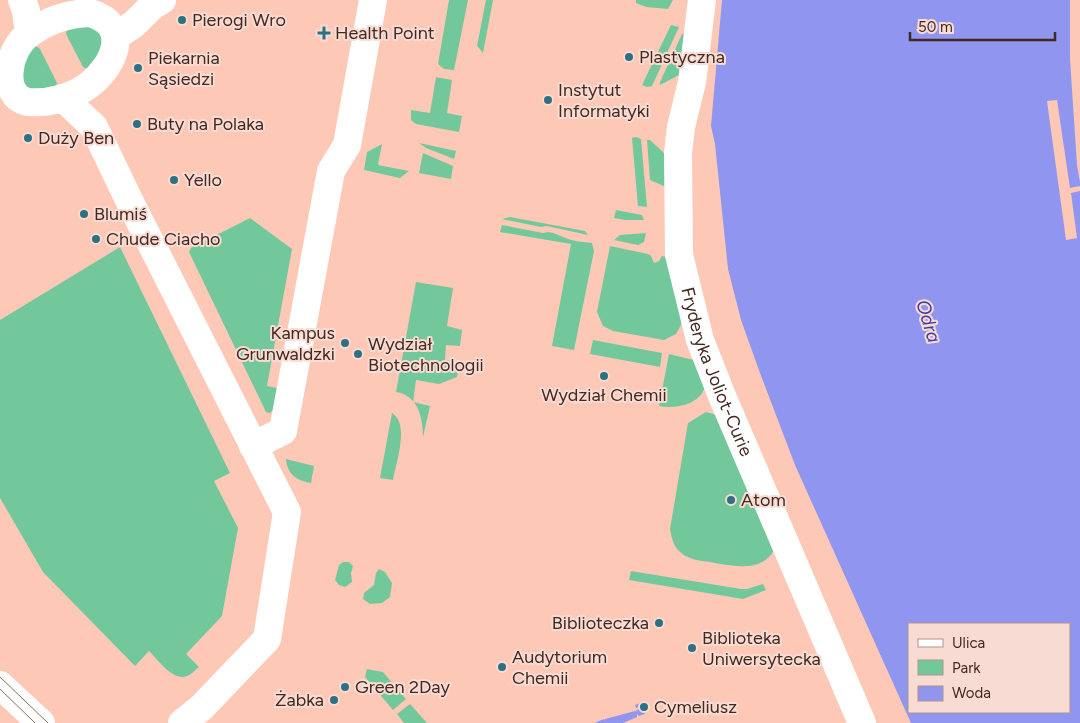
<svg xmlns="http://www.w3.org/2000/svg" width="1080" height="723" font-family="Figtree,sans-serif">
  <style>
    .green { fill: #73c89b }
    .water { fill: #9096f0; fill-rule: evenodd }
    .pier { fill: #fec8b6 }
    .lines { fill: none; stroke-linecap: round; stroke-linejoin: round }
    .minor { stroke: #fff; stroke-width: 28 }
    .tram { stroke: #8f6a5e; stroke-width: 1 }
    .poi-dot { fill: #2e7082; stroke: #f8dcd3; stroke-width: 2 }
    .labels { text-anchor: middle; stroke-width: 4; stroke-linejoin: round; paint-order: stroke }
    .poi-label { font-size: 18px; fill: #422820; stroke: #f8dcd3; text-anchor: start }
    .street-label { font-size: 18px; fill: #422820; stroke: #f8dcd3 }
    .water-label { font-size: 19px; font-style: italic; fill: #413ba3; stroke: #f8dcd3 }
  </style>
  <rect width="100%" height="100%" fill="#fec8b6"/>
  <path class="green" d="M449,0H468L454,70L444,69L438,64Z
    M486,0H493L483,53L477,46Z
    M636,0H673L668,9L646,7L636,3Z
    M98,25L106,46L87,69L83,67L67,36L66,33L68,28Z
    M671,25L679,27L652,86L647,87L642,85Z
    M682,34H686L681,74L660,85V82Z
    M36,46L40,49L57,83L56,86L33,94L12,76L18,60Z
    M436,77L452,80L447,113L462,116L459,132L416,124L411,120V110L430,113Z
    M636,137L641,139L647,207L638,206L632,138Z
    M647,140H650L666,155V187L650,180Z
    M419,143L456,151L454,159L426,148Z
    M382,144L378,165L409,171L400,178L364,170L367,152Z
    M423,153L453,166L451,179L419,173Z
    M616,210L642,215L644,220H625L614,218Z
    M510,217L585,231L588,235L547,226L541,227L502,219Z
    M250,218L292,249L267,386L277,388L273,410L270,413L266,412L189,252L191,248Z
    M502,225L543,233C551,231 555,234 563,237C571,241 583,242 592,243L594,251L574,350L552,346L571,244L500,232Z
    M646,233L644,242L638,245L614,240L620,235Z
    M610,246L648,254L651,256L654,263L659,261L662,256L670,258L682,317L681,325L676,334L664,340L613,331L603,326L597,312Z
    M120,247L230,473L214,481L238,528L222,616L186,654L199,667C196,669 193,673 189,675C175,684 158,660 149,651L135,666L43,572L0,498V320Z
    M416,282L453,288L447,326L462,330L460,346L446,345L445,360L459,362L457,377L439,384L416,380L413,402L430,406L423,437C423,418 418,395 396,392Z
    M593,340L662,353L660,367L590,354Z
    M669,354L694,360L705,387C699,405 676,409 659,406Z
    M706,412L717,415L774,550C762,573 731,566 710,562C702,561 692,560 684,555C674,549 672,540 670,529L688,423Z
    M392,413C410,424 396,462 393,480L380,478Z
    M286,459L314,466L311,483C297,481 287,474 286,459Z
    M343,562H349L353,566L351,573L352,582L345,587L339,585L335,580L339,565Z
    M379,569L385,572L392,583L390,597L382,603L370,604L363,599L364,593L374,585L376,573Z
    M631,571L741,589H747L763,584L766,590L743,599L629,580Z
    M367,669L383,672L406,699L393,710L365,677Z
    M410,704L427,723H404L397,714Z"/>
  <path class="water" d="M722,0H1070V59L1077,165L1080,182V723H911L795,465L760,373L741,320L728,269L715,144L711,126ZM909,624H1069V712H909Z
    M643,702L644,706L642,707L644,708L645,714L639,716L637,714V717L623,723H594L604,719L605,721V719L635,711L637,712L636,710L640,709L639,707L636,708L635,705Z"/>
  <path class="pier" d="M1057,100L1070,188L1080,186V191L1071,193L1077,238L1066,240L1047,101Z"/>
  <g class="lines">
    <g class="minor">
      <path d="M22,0L26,11L29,34"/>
      <path id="s1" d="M702,0L692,82L681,127L678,153L679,255L700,340L722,396L862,723"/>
      <path d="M90,13C132,25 115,65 89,85C73,97 49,104 28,102C0,97 6,50 30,33C49,20 66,14 90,13Z"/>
      <path d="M116,36L134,24L152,6L162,0"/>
      <path d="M63,98L94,127L128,198L287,512L267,639L201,708L182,723"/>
      <path d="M253,446L283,431L331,171L347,145L373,0"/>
      <path d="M0,685L41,723"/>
    </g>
    <path class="tram" d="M0,677L48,723
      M0,689L35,723"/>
  </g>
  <g class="poi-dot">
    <circle cx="182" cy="20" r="5"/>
    <path d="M321.5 25.5h5v5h5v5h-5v5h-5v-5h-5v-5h5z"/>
    <circle cx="629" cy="57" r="5"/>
    <circle cx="138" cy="68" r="5"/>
    <circle cx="548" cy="100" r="5"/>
    <circle cx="137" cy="124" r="5"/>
    <circle cx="28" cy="138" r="5"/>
    <circle cx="174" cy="180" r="5"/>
    <circle cx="84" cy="214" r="5"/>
    <circle cx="96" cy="239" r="5"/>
    <circle cx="345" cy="343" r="5"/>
    <circle cx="358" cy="354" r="5"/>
    <circle cx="604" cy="376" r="5"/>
    <circle cx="731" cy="500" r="5"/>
    <circle cx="659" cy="623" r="5"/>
    <circle cx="692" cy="648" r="5"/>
    <circle cx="502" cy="667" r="5"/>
    <circle cx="345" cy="687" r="5"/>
    <circle cx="334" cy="700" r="5"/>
    <circle cx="644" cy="707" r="5"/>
  </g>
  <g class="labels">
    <g class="poi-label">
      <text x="192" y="26">Pierogi Wro</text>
      <text x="335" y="39">Health Point</text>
      <text x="639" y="63">Plastyczna</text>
      <text x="148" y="64">Piekarnia<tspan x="148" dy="21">Sąsiedzi</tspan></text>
      <text x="558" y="96">Instytut<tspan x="558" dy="21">Informatyki</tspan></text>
      <text x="147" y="130">Buty na Polaka</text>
      <text x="38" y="144">Duży Ben</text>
      <text x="184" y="186">Yello</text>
      <text x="94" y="220">Blumiś</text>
      <text x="106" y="245">Chude Ciacho</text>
      <text x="335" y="339" text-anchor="end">Kampus<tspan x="335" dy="21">Grunwaldzki</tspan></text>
      <text x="368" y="350">Wydział<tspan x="368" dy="21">Biotechnologii</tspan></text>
      <text x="604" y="401" text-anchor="middle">Wydział Chemii</text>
      <text x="741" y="506">Atom</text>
      <text x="649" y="629" text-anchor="end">Biblioteczka</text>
      <text x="702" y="644">Biblioteka<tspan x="702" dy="21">Uniwersytecka</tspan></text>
      <text x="512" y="663">Audytorium<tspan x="512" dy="21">Chemii</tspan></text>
      <text x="355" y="693">Green 2Day</text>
      <text x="324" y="706" text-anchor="end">Żabka</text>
      <text x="654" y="713">Cymeliusz</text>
    </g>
    <g class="street-label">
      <text dy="6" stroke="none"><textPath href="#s1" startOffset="380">Fryderyka Joliot-Curie</textPath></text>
    </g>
    <g class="water-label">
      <text transform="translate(929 321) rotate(73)" y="7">Odra</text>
    </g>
  </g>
  <rect x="908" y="623" width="162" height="90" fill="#f8dcd3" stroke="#af948b"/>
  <rect x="918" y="639" width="25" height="8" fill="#ffffff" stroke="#af948b"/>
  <text x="952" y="648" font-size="15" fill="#422820">Ulica</text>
  <rect x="918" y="660" width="25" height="15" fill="#73c89b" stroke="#af948b"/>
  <text x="952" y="673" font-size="15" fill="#422820">Park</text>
  <rect x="918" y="686" width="25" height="15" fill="#9096f0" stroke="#af948b"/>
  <text x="952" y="698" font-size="15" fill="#422820">Woda</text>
  <path d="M910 32v8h145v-8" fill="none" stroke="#422820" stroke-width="2.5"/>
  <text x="918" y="32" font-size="15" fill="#422820" stroke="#f8dcd3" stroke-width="4" paint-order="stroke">50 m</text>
</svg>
